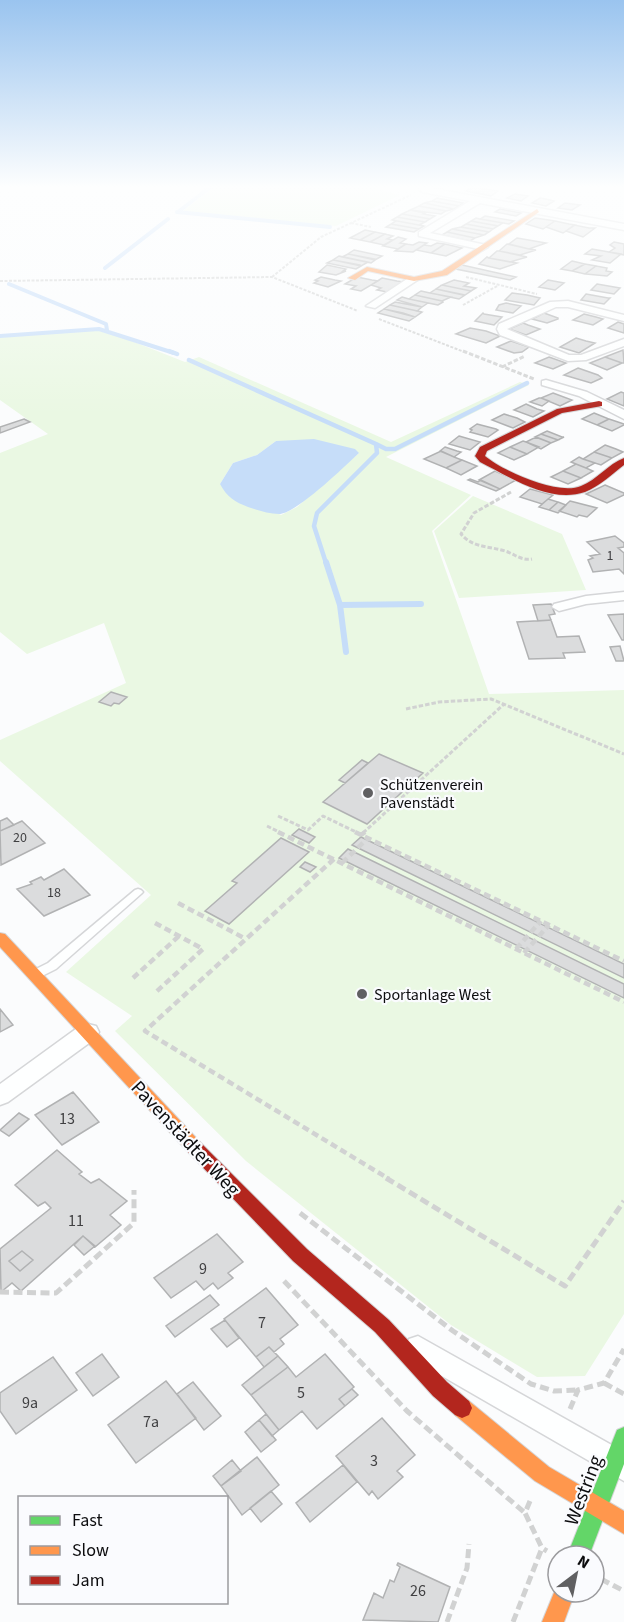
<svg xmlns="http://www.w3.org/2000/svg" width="624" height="1622" font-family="'Source Sans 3',sans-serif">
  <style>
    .green { fill: #eaf8e3; fill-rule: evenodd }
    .water { fill: #c6ddf9 }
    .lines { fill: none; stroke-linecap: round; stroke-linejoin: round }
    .stream-far2 { stroke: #c6ddf9; stroke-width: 4 }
    .stream-far1 { stroke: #c6ddf9; stroke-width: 4.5 }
    .stream { stroke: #c6ddf9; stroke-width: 6 }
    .building { fill: #dbdcdd; stroke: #b1b2b3; stroke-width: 1.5 }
    .lane-casing { stroke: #d5d6d8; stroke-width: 3 }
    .street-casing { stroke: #d5d6d8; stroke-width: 3 }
    .fast-casing { stroke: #d5d6d8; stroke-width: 2 }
    .slow-casing { stroke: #d5d6d8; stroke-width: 2 }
    .jam-casing { stroke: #d5d6d8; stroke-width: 2 }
    .path-far3 { stroke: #d1d2d2; stroke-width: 2; stroke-dasharray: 3 1.5; stroke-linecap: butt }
    .path-far2 { stroke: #d1d2d2; stroke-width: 3; stroke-dasharray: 4.5 2; stroke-linecap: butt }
    .path-far1 { stroke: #d1d2d2; stroke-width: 4.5; stroke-dasharray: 7 4; stroke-linecap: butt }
    .path { stroke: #d1d2d2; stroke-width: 5; stroke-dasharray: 9 4.5; stroke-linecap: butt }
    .lane { fill: #feffff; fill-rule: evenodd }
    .street { fill: #feffff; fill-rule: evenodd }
    .fast { fill: #63d668; fill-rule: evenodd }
    .slow { fill: #ff974d; fill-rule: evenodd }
    .jam { fill: #b3261e; fill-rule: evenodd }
    .poi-dot { fill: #606062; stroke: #fafbfe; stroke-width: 2 }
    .labels { text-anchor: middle; stroke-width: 4.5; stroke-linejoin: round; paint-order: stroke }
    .number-label { font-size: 14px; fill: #404042 }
    .poi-label { font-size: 16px; fill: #0c0c0e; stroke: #fafbfe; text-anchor: start }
    .near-number-label { font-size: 16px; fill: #404042 }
    .near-street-label { font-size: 20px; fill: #0c0c0e; stroke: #fafbfe }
  </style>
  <rect width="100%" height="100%" fill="#fbfcfd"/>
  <path class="green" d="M213,188H373L400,195L336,226L183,211Z
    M96,330L119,336L185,362L199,357L391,442L520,382L529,385L386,457L471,495L432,531L489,694L624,690V1314L585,1376L537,1377L451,1325L246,1161L115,1031L132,1016L66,972L151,895L0,761V740L126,683L104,623L27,654L0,632V453L48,434L0,400V337ZM276,441L359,453L297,507L281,515L220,484L233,463L257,455Z
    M473,496L562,534L586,590L459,598L434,531Z"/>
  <path class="water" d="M314,439L355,449L359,453C345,466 296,514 279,514C269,514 257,510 248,507C235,502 227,497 220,484L233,463L257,455L276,441Z"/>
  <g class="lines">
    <path class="stream-far2" d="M177,212L330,227
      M178,212L209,188
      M105,268L168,219
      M9,284L106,324L107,330
      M0,336L99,329L174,353"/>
    <path class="stream-far1" d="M169,351L177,354
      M189,360L376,444L377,453L317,513L314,526L326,563
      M376,444L386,449H395L527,383"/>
    <path class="stream" d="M326,562L340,605L346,652
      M340,605L421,604"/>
  </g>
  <path class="building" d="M471,188H479L498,191L491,196L466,191Z
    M515,194L528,196L521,201L507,198Z
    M437,198L463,203L459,206L432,201Z
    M540,198L546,199L554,201L546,206L532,203Z
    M432,201L459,206L454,209L424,203Z
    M424,203L454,209L446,211L419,206Z
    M565,203L580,205L572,210L558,208Z
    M419,206L446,211L441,214L410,210Z
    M500,209L521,213L516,216L495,212Z
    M410,210L425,213L423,214L435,216L430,219L402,214Z
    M402,214L430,219L425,222L397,217Z
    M485,216L514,221L509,224L480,219Z
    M397,217L425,222L419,225L424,226L392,220Z
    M476,218L480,219L503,223L498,226L471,221Z
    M535,218L549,220L555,221L543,229L526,224Z
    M392,220L424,226L419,229L391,224L396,221Z
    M471,221L498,226L493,229L466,224Z
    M555,221L569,224L575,225L563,233L546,227Z
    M391,224L419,229L414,232L386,227Z
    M466,224L493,229L489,232L461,227Z
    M574,225L589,228H595L583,237L566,231Z
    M461,227L489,232L484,235L452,229Z
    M452,229L484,235L475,238L447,232Z
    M365,230L375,232L360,240L350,238Z
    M375,232L385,234L370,242L360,240Z
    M447,232L475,238L470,241L442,235Z
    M385,234L393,236L387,239L393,240L384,245L370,242Z
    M398,237L406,239L400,243L406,244L398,249L383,246Z
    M517,238L546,243L529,249L509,244Z
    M419,242L427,243L413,252L395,251L406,244L413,245Z
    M614,242L624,244V255L609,252L615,248L610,245Z
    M437,243L445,244L431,253L416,250L424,245L431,246Z
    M445,244L462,248L446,256L431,253Z
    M507,244L529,249L536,250L520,255L499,251Z
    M592,249L609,252L621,254L610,263L592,260L601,256L585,254Z
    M354,250L382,256L375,260L348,254Z
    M497,251H499L527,257L510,262L489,258Z
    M348,254L375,259V260L371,263L342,257Z
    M339,256L368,262L361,266L333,260Z
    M487,257L489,258L517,263L500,269L479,264Z
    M333,260L360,265L361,266L356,269L327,263Z
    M572,261L585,264L572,271L561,269Z
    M585,264L596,266L585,274L572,271Z
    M327,265L346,269L343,271H346L336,275L319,272Z
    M462,265L516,277L510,280L456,269Z
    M596,266L607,268L606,271L612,272L607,276L585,274Z
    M321,277L335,280L341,281L328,287L314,283L318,281L315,280Z
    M357,277L372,280L378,281L361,291L351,289L356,286L345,284Z
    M382,278L397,281L404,282L387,292L377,290L381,288L371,285Z
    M454,280L469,283L464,286L476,288L471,291L442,285Z
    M548,280L564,283L555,290L539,287Z
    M597,284L620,288L614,294L591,290Z
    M442,285L471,291L465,295L436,289Z
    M436,289L463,295H465L459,299L430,293Z
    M421,291L430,293L451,297L442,301L415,295Z
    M512,293L527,295L540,298L534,305L505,300Z
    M586,294L608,298H610L604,304L581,300Z
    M415,295L442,301L443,302L438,305L409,299Z
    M402,297L409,299L438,305L428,303L422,307L397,300Z
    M395,302L422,307L417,311L422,312L390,305Z
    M506,303L521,306L513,313L496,310L499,305Z
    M390,305L422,312L415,317L384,309Z
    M384,309L403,313L415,317L409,321L378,313Z
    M483,313L484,314L502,317L494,325L475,321Z
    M544,313L558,318V319L547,323L532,319Z
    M584,314L596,317L603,319L593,325L573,320Z
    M618,322L624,324V333L608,328Z
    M523,323L528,325L540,329L526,335L509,329Z
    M470,328L486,331L500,336L486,343L456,334Z
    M576,338L586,341L595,343L579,353L560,347Z
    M511,341L529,347L522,352L514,353L497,347Z
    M623,350L624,363H622L605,357Z
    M549,357L566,363L553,369L535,363Z
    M605,357L622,363L607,370L590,363Z
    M578,368L598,375L602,378L591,383L564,375Z
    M621,392L624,393V406L607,399Z
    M553,393L572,400L560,406L541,398Z
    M539,398H541L549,401L542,406L530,402Z
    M526,404L537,409L544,411L533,417L514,410Z
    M594,413L609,419L597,425L582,419Z
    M504,414L517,418L525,422L513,428L492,420Z
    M24,419L30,422L0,433V427Z
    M609,419L624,424V425L612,431L597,425Z
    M477,424L496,429L498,430L488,437L470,432L472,430L470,429Z
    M547,431L562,437H564L558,440L541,434Z
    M541,434L558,440L551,443L535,437Z
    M459,436L480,442L470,450L449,444Z
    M536,437L551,443L541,449L526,442Z
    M523,441L526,442L539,447L527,454L510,447Z
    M605,445L616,449L623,452L612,458L594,452Z
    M445,447L457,451L461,452L454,457L440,451Z
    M510,447L527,454L514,460L498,453Z
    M441,451L454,457L462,460L446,468L424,459Z
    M594,452L612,458L601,465L583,459Z
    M579,457L583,459L595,463L586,468L571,462Z
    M462,460L477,466L461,475L446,468Z
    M576,464L586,468L593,471L581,478L563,471Z
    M495,471L516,480L500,489L479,480Z
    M563,471L581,478L568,484L551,477Z
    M470,479L478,482L481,480L500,489L496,491L468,480Z
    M605,485L624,493V495L607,503L586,494Z
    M530,489L553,495L542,504L520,497Z
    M548,499L558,502L549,510L539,507Z
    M570,501L597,508L587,517L579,515L577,517L559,511Z
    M558,502L566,505L558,513L549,510Z
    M615,536L624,543V547L618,548L624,553V574L619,569L593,572L588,560L593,558L590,556L600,554L587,542Z
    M551,604L555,614L549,615L551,620L538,621L533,605Z
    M624,614V640H622L608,615Z
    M551,620L557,637L579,636L585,652L563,653L565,658L529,659L517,622Z
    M620,646L624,661H616L610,647Z
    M111,692L127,697L119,704L114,703L111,706L99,702Z
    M379,754L423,773L367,824L323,802Z
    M362,760L368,763L345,783L339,780Z
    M7,818L14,825L0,831V821Z
    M22,821L45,843L1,865L0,831Z
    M299,829L315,837L309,843L292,835Z
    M361,837L624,964V978L352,845Z
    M281,838L309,852L229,924L205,911L237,883L232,881Z
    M348,849L624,984V998L339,858Z
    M305,862L316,867L310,872L300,867Z
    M64,869L90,895L44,916L17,889L32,884L30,882L41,877L44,880Z
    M0,1009L13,1025L0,1032Z
    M73,1092L99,1122L62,1145L35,1115Z
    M19,1113L29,1119L9,1136L0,1130Z
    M57,1150L82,1172L79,1174L91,1183L99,1179L127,1201L110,1215L121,1225L95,1247L83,1236L21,1291L12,1283L1,1292L0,1249L51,1208L45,1202L38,1206L15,1185Z
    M217,1234L243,1262L228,1273L233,1278L218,1289L213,1283L204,1290L196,1281L171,1298L154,1278Z
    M83,1236L95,1246L84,1255L74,1245Z
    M22,1251L33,1260L20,1271L9,1261Z
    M266,1288L298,1325L280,1339L284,1344L274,1352L269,1347L256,1357L224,1319Z
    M210,1295L219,1305L175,1337L166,1326Z
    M225,1320L239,1338L227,1347L211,1329Z
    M269,1347L278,1356L264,1367L256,1357Z
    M102,1354L119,1377L93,1396L76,1373Z
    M325,1354L354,1387L339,1399L345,1406L317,1429L302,1411L279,1430L251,1395L288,1367L296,1377Z
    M278,1356L288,1367L251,1395L242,1385Z
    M53,1357L77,1390L16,1434L0,1411V1393Z
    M166,1381L196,1418L136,1463L108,1425Z
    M193,1382L221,1416L204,1430L177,1394Z
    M352,1389L358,1395L345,1406L339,1399Z
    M266,1414L279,1430L272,1436L259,1420Z
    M382,1418L415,1455L397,1471L403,1477L378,1499L372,1491L369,1495L336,1456Z
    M259,1420L276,1440L261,1452L245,1432Z
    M257,1457L279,1485L242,1515L221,1486Z
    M232,1460L241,1471L221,1486L213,1476Z
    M343,1465L357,1482L310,1522L296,1503Z
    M271,1491L282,1504L261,1522L250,1508Z
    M398,1563L450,1587L438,1622L363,1620L374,1593L383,1598L390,1580L394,1582L400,1567L397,1565Z"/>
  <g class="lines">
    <defs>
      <path id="lane" d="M138,889L141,890L143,892L141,894L56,969L40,977H32L31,974L32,971L48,963L135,890Z"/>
      <path id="street" d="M418,188H431L624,224V230L480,203L430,233L486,245L488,247L483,250L419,236V232L470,201L422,192Z
        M410,277L419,279L375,308L366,306Z
        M568,301L624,315V321L568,307H556L507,329L569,355H581L624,339V346L586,360L568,361L500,335L497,329L499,324L550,302Z
        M546,380L587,392L624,410V419L579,396L542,385V381Z
        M624,592V600L586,604L559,611L552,607L554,604L586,596Z
        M88,1024L96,1026L99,1032L96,1038L8,1102L0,1105V1084L80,1026Z
        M418,1336L624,1452V1481L409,1357L405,1348L409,1339Z"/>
      <path id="fast" d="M624,1427V1464L589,1556H567L617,1430Z"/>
      <path id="slow" d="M537,209L539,212L447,275L414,281L368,271L355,280L348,278L367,267L414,277L442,271Z
        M0,933L5,934L200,1142L203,1147L200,1152L194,1154L188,1152L0,947Z
        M462,1398L469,1401L549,1467L624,1511V1534L535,1481L455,1415L452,1408L455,1401Z
        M558,1583V1592H575L564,1622H542Z"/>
      <path id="jam" d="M599,401L602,402V406L562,413L487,451L485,456C503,471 558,496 581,486C597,480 608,464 624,458V465C612,474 600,486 585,492C550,504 510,477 480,462L475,456L480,447L557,409Z
        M194,1140L200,1142L307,1249L389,1320L447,1382L469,1401L472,1408L469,1415L462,1418L455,1415L433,1396L375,1332L293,1261L188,1152L185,1147L188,1142Z"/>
    </defs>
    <use href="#lane" class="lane-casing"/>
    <use href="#street" class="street-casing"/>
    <use href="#fast" class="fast-casing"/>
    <use href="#slow" class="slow-casing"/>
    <use href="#jam" class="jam-casing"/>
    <path class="path-far3" d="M351,223L371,227
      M272,277L321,237L411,195
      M466,277L537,294
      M0,281L272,277L358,311
      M463,305L499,285
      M379,319L467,353"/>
    <path class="path-far2" d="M463,351L534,379
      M502,367L525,356
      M511,492L474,513L461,534C473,548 489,546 505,551C515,554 521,561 532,559
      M406,709L439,702L491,699L624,754
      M278,816L308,830L323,816L358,833
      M267,826L281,833
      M363,833L503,705"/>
    <path class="path-far1" d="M278,832L624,1002
      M355,832L624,961
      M361,835L365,832
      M334,859L145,1031L389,1179
      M342,863L368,838
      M178,903L246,939
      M155,923L203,949L156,992
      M516,949L541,921
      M524,953L549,925
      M133,978L179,936"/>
    <path class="path" d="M386,1178L565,1286L624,1201
      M300,1213L453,1331L531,1384L554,1391L578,1390
      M284,1281L407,1411L525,1513
      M0,1292L56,1293L134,1223V1190
      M604,1383L624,1394
      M570,1409L578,1390L604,1383L624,1349
      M530,1501L525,1513L542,1548L547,1551
      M601,1579L624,1591
      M447,1622L467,1568L469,1544
      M513,1622L542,1548"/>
    <use href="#lane" class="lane"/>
    <use href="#street" class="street"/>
    <use href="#fast" class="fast"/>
    <use href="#slow" class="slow"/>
    <use href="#jam" class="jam"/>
  </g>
  <linearGradient id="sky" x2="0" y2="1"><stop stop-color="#9ac4ef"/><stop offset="0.45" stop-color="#fdfefe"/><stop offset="1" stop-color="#fdfefe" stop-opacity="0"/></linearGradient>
  <rect width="624" height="415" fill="url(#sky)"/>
  <g class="poi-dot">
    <circle cx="368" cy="793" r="6"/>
    <circle cx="362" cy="994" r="6"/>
  </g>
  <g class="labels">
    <g class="number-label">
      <text x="610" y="560">1</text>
      <text x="20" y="842">20</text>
      <text x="54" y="897">18</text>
    </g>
    <g class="poi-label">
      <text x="380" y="790">Schützenverein<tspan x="380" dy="18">Pavenstädt</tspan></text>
      <text x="374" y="1000">Sportanlage West</text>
    </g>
    <g class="near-number-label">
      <text x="67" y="1124">13</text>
      <text x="76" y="1226">11</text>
      <text x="203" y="1274">9</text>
      <text x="262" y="1328">7</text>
      <text x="301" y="1398">5</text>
      <text x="30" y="1408">9a</text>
      <text x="151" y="1427">7a</text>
      <text x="374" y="1466">3</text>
      <text x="418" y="1596">26</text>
    </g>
    <g class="near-street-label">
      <text transform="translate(186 1138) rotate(47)" y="7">Pavenstädter Weg</text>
      <text transform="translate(583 1490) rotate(-69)" y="7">Westring</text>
    </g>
  </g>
  <rect x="18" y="1496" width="210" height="108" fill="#fafbfe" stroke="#9b9b9e" stroke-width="1.5"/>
  <rect x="30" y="1516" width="30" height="9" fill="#63d668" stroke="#9b9b9e" stroke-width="1.5"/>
  <text x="72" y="1526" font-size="18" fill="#0c0c0e">Fast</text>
  <rect x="30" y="1546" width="30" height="9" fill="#ff974d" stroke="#9b9b9e" stroke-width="1.5"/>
  <text x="72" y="1556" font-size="18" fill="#0c0c0e">Slow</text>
  <rect x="30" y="1576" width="30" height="9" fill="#b3261e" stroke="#9b9b9e" stroke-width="1.5"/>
  <text x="72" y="1586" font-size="18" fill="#0c0c0e">Jam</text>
  <g transform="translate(576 1574) rotate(32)"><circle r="28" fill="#fafbfe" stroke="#9b9b9e" stroke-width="1.5"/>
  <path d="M0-4.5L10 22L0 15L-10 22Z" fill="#606062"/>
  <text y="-9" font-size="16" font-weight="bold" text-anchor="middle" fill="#0c0c0e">N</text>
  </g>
</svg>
